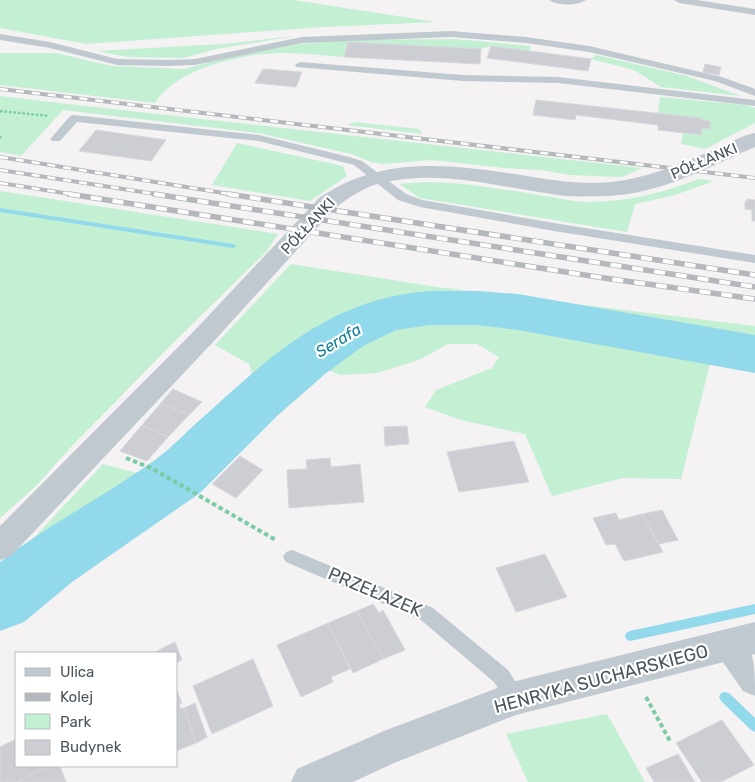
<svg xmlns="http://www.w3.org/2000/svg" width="755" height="782" font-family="Rubik,sans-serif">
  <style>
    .green { fill: #c3efd3 }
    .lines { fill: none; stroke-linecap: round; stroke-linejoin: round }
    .stream { fill: #91d9eb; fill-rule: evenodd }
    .river { fill: #91d9eb; fill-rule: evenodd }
    .building { fill: #ccced4; stroke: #d6d8dd }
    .path-far1 { stroke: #7bcca4; stroke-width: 2.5; stroke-dasharray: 2.5 2; stroke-linecap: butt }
    .path { stroke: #7bcca4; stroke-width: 4; stroke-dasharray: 4.5 3; stroke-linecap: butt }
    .service { fill: #c0c9d0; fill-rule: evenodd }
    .minor { fill: #c0c9d0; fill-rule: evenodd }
    .tertiary { fill: #c0c9d0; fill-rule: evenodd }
    .rail-far1-casing { stroke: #b4b7bc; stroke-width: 4 }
    .rail-casing { stroke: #b4b7bc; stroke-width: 5.5 }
    .rail-far1 { stroke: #fff; stroke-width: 2.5; stroke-dasharray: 8; stroke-linecap: butt }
    .rail { stroke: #fff; stroke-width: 4; stroke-dasharray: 11; stroke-linecap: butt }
    .labels { text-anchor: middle; stroke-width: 4.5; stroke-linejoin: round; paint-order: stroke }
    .street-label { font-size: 15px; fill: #4a555f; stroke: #fff }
    .water-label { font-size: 16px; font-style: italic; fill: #10809c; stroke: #fff }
    .near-street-label { font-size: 18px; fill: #4a555f; stroke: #fff }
  </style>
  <rect width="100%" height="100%" fill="#f4f2f2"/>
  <path class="green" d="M0,0H293L436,22L324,27L86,44L0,28Z
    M296,36L216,49L184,58L128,57L97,51L223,44Z
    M454,39L531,46L529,51L491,46L481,49L348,42L344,57C317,55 290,51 264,54C228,58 175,71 155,103L0,85V53H56L112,66L185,69L228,57L298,44L347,40Z
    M596,55L687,76L741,96L661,87L634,70L591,59Z
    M0,96L68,104L642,168L622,177L570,175L540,170L504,168L432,160L383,164L371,162L351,154L259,133L63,110L21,156L0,152Z
    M660,97L745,105L755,108V123L705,149L681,144L683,133L701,135L702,128L710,129L709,121L658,113Z
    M355,122L419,129L422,134L347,125Z
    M237,143L343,166L347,176L310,201L212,185Z
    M699,179L714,181L675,195L635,204L627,232L420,198L399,184C446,178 493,188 539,195C554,197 569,201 584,202C623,203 663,193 699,179Z
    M0,191L278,234L266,252L169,347L71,447L37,485L0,518Z
    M291,264L437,287L755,326V371L710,364L681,479L623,478L552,496L525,434L461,420L425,407L436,390L492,368L499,357L477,344H448L419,360L377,373L340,375L324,368L192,492L129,539L51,587L0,631V574L103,464L148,476L173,459L255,383L249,364L215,345Z
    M607,714L645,782H528L506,734Z"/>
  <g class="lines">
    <path class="stream" d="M0,208L233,244L237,246L233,248L0,212Z
      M755,604V614L630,641L626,639L625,636L626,633L630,631Z
      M725,692L729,693L755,718V732L751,730L721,701L719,697L721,693Z"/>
    <path class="river" d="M430,291H478L518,294L755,335V373L518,330L478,325H430L396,330L363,346L325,374L277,416L200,493L72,582L24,622L0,631V562C49,524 105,496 155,460C174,446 191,427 209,412C277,350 335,298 430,291Z"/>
  </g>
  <path class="building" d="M348,42L481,49L480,64L344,57Z
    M491,46L529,51L591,59L588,71L487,58Z
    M705,64L721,67L719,75L703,72Z
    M263,69L302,72L296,87L255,83Z
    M536,100L701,118L702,120L710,121V129L702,128V135L658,130V125L576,115L575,120L533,115Z
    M96,130L166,140L151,161L79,151Z
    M747,199L755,200V221H752V210L745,209V201H747Z
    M173,389L202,402L189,415L161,403Z
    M161,403L189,415L168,437L142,425Z
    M142,425L168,437L147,461L120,451Z
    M407,426L409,444L385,446L384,427Z
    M514,441L529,482L459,492L447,452Z
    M240,456L263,470L236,498L212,484Z
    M330,458L331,467L360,464L364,502L289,508L287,470L307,469L306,460Z
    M662,510L678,540L659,544L642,514Z
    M616,513L619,520L642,514L663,552L624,561L615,544L606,545L593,518Z
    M545,554L567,597L516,612L496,568Z
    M373,604L379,613L383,610L405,650L383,659L357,611Z
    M357,611L383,659L353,673L328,623Z
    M328,623L350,669L331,677L333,682L301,697L277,645Z
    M175,642L182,660L176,663V653H153Z
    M253,659L273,706L212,734L193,686Z
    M176,688L182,703L179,704L181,709L184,708L196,743L176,751Z
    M195,703L207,737L196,743L184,708Z
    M722,720L754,765L721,782H702L676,743Z
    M16,739V766H50L17,782H0V747Z
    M678,754L695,782H654L646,768Z
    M50,766H60L66,782H17Z"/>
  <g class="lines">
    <path class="path-far1" d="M0,111L49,116
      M0,136L1,140"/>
    <path class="path" d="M126,458L151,468L276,540
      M646,697L671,743"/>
    <path class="service" d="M549,0H586C577,6 558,6 549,0Z
      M674,0H697L755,9V15L679,3Z
      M451,31L526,37L589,46L722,77L755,89V96L715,81L589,52L526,43L451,37L302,43L195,65L167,66L117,65L50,48L0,40V34L50,42L117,59L167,60L195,59L302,37Z
      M300,62L463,75L558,77L755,100V106L558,83L463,81L296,67L295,65Z
      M74,115L259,135L349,157L362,161L406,194L422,200L554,223L755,255V263L554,231L420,207L398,200L354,165L259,141L77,122L60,141H52L50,139L52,137L70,116Z
      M292,550L433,608L508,670L526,698L523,705L516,707L509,705L494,682L421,620L286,562L283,557L286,552Z"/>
    <path class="minor" d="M730,628C755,640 755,667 755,696L743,691L718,655L713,644L718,633Z"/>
    <path class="tertiary" d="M755,133V147C709,167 660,194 608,196C594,196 580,197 566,196C503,189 438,166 374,185C360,190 347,199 335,208L214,341L11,556L0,560V526L196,329L319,198C381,155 450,164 521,175C551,180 581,185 612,182C648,178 680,164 713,150C727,144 740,136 755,133Z
      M755,622V654L516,715L394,763L353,782H291L297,769L384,731L516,681Z"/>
    <defs>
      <path id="rail-far1" d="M0,89L755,178
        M0,157L236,195
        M0,170L162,195
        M0,183L77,195"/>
      <path id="rail" d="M69,194L604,278L755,299
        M154,194L755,287
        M228,194L755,275"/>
    </defs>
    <use href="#rail-far1" class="rail-far1-casing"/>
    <use href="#rail" class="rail-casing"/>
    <use href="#rail-far1" class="rail-far1"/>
    <use href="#rail" class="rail"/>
  </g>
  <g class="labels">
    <g class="street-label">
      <text transform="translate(704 161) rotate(-23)" y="5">PÓŁŁANKI</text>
      <text transform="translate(308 226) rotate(-47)" y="5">PÓŁŁANKI</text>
    </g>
    <g class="water-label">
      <text transform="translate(338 340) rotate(-31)" y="6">Serafa</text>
    </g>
    <g class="near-street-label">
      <text transform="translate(375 592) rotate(23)" y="6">PRZEŁAZEK</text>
      <text transform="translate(601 679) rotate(-15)" y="6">HENRYKA SUCHARSKIEGO</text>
    </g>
  </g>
  <rect x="15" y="652" width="162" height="115" fill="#ffffff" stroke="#b7bbbf"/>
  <rect x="25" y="668" width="25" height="8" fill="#c0c9d0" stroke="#b7bbbf"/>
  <text x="60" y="677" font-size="15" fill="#4a555f">Ulica</text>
  <rect x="25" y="693" width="25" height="8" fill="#b4b7bc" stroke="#b7bbbf"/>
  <text x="60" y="702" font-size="15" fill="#4a555f">Kolej</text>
  <rect x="25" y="714" width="25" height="15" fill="#c3efd3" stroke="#b7bbbf"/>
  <text x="60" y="727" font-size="15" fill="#4a555f">Park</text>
  <rect x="25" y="740" width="25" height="15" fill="#ccced4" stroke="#b7bbbf"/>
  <text x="60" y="752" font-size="15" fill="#4a555f">Budynek</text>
</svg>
